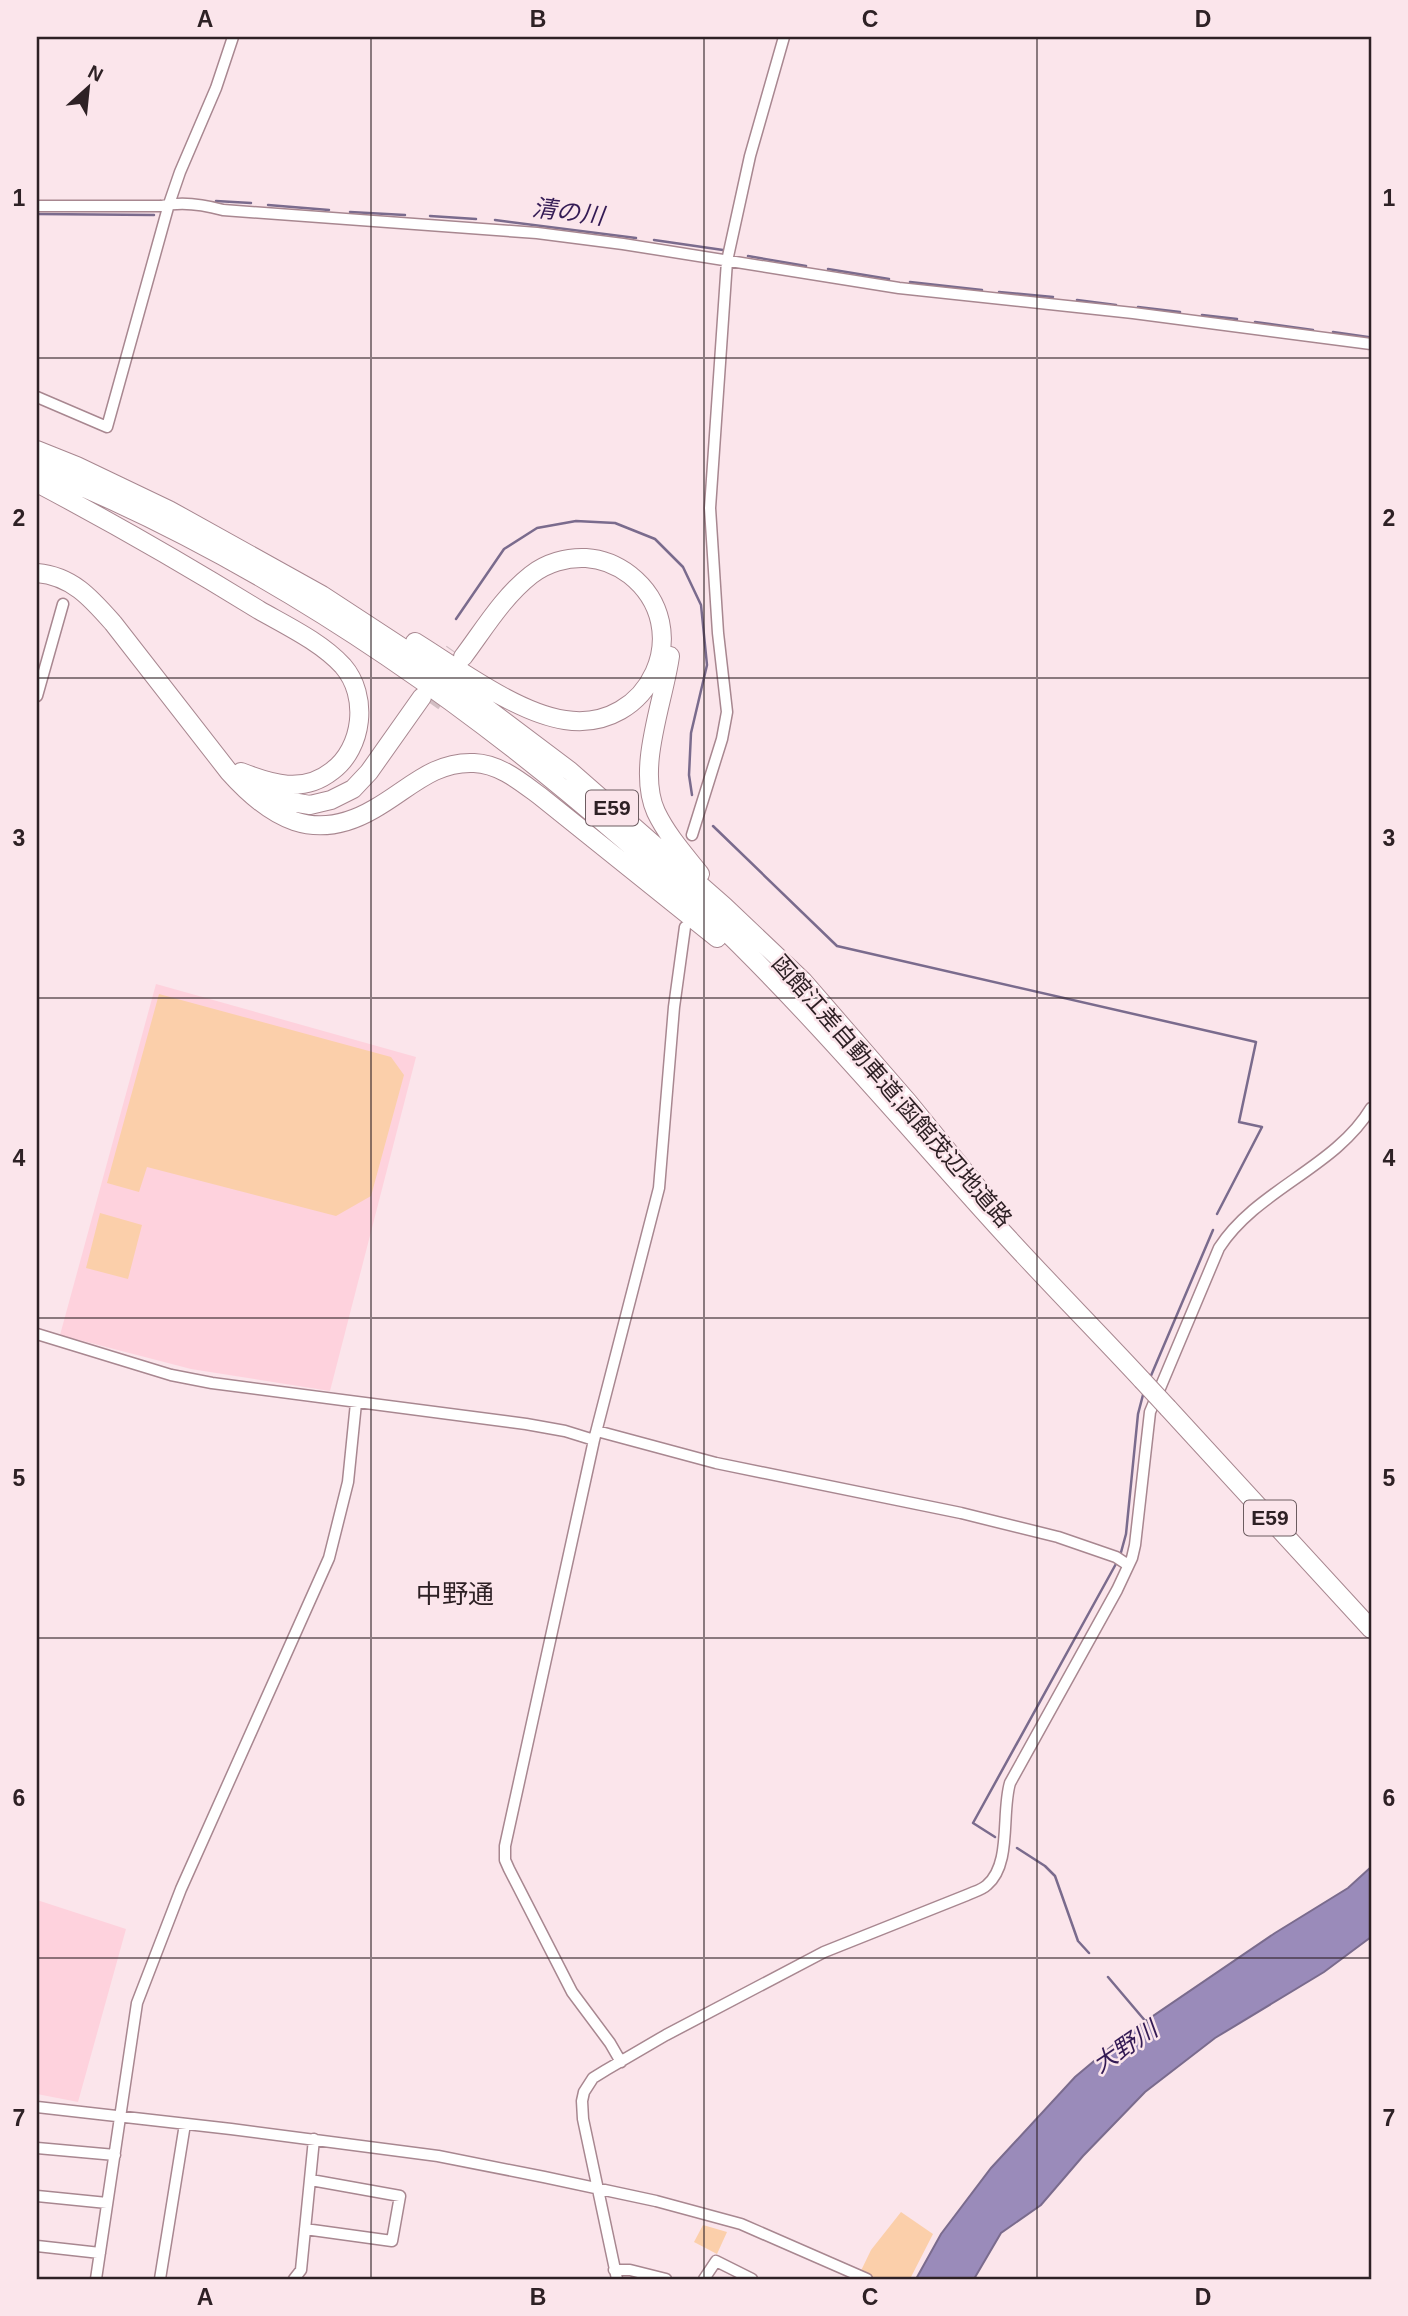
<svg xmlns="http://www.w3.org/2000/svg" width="1408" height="2316" font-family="Helvetica,'Noto Sans JP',sans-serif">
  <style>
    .built { fill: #fed2dd }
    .green { fill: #fbcfaa }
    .water { fill: #9a8bba; stroke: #7a6b8d; stroke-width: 2 }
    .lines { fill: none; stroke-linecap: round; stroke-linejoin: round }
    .stream { stroke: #7a6b8d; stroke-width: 2.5 }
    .highway-tunnel { stroke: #d2bec3; stroke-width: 18; stroke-dasharray: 18 9; stroke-linecap: butt }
    .minor-casing { stroke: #a88790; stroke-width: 13 }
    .highway-casing { stroke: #a88790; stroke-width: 20 }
    .minor { stroke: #fff; stroke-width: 10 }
    .highway { stroke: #fff; stroke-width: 18 }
    .highway-bridge-casing { stroke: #a88790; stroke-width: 20; stroke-linecap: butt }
    .highway-bridge { stroke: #fff; stroke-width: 18 }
    .grid { fill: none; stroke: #2e2125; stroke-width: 2; stroke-opacity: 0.55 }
    .labels { text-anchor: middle; stroke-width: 5; stroke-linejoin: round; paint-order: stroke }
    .shield { fill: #fbe5eb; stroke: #6c5c60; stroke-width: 2 }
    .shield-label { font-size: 21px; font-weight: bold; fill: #2e2125 }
    .street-label { font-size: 23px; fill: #2e2125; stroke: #fbe5eb }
    .water-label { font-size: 24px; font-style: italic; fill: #331a54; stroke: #fbe5eb }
    .quarter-label { font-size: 26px; fill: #2e2125; stroke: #fbe5eb }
    .neatline { fill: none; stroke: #2e2125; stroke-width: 2.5 }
    .grid-label { font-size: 23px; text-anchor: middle; font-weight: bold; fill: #2e2125 }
  </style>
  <rect width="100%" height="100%" fill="#fbe5eb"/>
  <path class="built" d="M156,984L416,1057L330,1391L191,1369L60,1335Z
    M37,1900L126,1929L78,2102L37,2094Z"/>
  <path class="green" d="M159,994L391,1057L404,1075L371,1196L336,1216L147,1167L139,1192L107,1183Z
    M100,1213L142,1225L128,1279L86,1268Z
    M901,2212L933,2234L910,2279H857L871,2250Z
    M703,2225L727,2232L717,2254L694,2242Z"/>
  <path class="water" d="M1371,1867V1937L1324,1972L1215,2038L1145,2092L1083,2156L1041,2205L1001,2233L974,2279H916L941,2234L991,2168L1075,2077L1125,2035L1275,1933L1348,1888Z"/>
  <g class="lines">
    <path class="stream" d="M216,201L251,203
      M268,205L329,210
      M350,212L405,215
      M37,214L154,215
      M430,216L476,219
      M495,220L636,238
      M654,240L723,250
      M748,256L806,266
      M828,269L889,279
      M910,282L982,290
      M999,292L1053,297
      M1077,300L1116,305
      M1138,307L1180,312
      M1202,315L1237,319
      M1255,322L1313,330
      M1333,332L1368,337
      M456,619L504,549L537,528L576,521L615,523L655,539L683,567L701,605L707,665L691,733L689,775L692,795
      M713,826L837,946L1256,1042L1239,1122L1262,1127L1217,1214
      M1150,1378L1213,1230
      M1120,1556L1126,1534L1138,1414L1144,1391
      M995,1837L973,1823L1117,1562
      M1017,1848L1045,1866L1055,1876L1078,1941L1089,1953
      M1108,1977L1147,2023"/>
    <path class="highway-tunnel" d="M438,674L454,651
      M431,704L447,681"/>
    <defs>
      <path id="minor" d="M37,206H161C182,201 202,204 223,210L537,233L623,244L899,288L1133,313L1371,344
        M37,397L107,427L169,204L180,172L216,88L233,37
        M37,696L63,604
        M692,835L722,739L727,712L718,633L710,508L727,261L750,156L784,37
        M37,1334L171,1375L212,1383L526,1424L565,1431L594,1440
        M597,1431L716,1463L961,1513L1058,1537L1116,1557L1128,1565
        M621,2062L610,2043L572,1992L509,1869L505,1860V1846L594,1440L659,1188L674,1007L685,927
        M37,2107L231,2129L438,2156L544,2177L656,2201L741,2224L867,2279
        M37,2148L115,2155
        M37,2196L107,2203
        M305,2229L392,2241L400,2196L311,2180
        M37,2246L100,2253
        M614,2270H630L666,2279
        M96,2279L137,2003L181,1889L329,1558L348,1482L356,1403
        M160,2279L185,2124
        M294,2279L301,2270L314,2139
        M617,2279L583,2119L582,2101L584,2092L593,2078L606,2070L666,2035L824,1952L967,1895C973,1892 982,1890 987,1885C1012,1864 1001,1813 1010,1783L1117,1590L1132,1558L1135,1545L1150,1412L1219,1248C1257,1189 1335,1168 1371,1108
        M704,2279L716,2261L752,2279"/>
      <path id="highway" d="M37,450L77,466L169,510L322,595L432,667L570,771L724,906L803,981L908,1102L983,1194
        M37,468C251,554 445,685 618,835C650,862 681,889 711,917C809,1011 897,1115 988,1216C1038,1272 1091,1325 1142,1380
        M37,483C113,523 186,565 259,610C287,626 321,642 343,666C369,696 363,748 332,771C303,794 272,784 241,772
        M37,573C72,576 91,598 113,623L229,772C271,819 314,844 374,809C408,790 433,761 474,763C500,764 521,782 540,796L717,938
        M415,642C457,668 517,713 565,720C650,733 697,628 630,575C617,565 602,559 586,558C567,557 546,563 531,575C503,597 484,629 463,657
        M670,656C664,701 636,768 656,812C667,835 684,854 700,874
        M252,782L259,789L280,800L310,805L331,800L353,789L369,772L422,697
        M1168,1408L1371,1629"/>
    </defs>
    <use href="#minor" class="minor-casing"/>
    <use href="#highway" class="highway-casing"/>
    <use href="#minor" class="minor"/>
    <use href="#highway" class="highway"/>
    <defs>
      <path id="highway-bridge" d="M1142,1380L1168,1408"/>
    </defs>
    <use href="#highway-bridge" class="highway-bridge-casing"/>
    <use href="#highway-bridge" class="highway-bridge"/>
  </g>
  <path class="grid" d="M371,37V2279M704,37V2279M1037,37V2279M37,358H1371M37,678H1371M37,998H1371M37,1318H1371M37,1638H1371M37,1958H1371"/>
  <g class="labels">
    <g class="shield">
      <rect x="586" y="790.5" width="52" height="35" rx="5"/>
      <rect x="1244" y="1500.5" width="52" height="35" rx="5"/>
    </g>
    <g class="shield-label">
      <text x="612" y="815">E59</text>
      <text x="1270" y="1525">E59</text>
    </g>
    <g class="street-label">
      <text transform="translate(892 1091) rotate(49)" y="8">函館江差自動車道;函館茂辺地道路</text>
    </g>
    <g class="water-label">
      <text transform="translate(568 212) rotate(7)" y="8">清の川</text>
      <text transform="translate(1125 2047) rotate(-34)" y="8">大野川</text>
    </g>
    <g class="quarter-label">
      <text x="455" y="1603">中野通</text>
    </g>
  </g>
  <rect width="1408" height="2316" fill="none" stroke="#fbe5eb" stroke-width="77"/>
  <g transform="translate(88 88) rotate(27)" stroke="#fbe5eb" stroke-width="5" paint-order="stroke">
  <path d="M0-5L12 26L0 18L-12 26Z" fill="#2e2125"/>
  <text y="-10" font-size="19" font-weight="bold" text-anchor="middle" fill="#2e2125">N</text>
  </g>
  <rect x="38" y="38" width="1332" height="2240" class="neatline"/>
  <g class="grid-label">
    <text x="205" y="27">A</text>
    <text x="538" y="27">B</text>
    <text x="870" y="27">C</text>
    <text x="1203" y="27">D</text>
    <text x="19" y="206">1</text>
    <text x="1389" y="206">1</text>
    <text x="19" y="526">2</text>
    <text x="1389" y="526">2</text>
    <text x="19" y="846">3</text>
    <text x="1389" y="846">3</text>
    <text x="19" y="1166">4</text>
    <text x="1389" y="1166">4</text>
    <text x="19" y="1486">5</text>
    <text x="1389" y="1486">5</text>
    <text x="19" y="1806">6</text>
    <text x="1389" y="1806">6</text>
    <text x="19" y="2126">7</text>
    <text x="1389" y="2126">7</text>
    <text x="205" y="2305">A</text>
    <text x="538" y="2305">B</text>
    <text x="870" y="2305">C</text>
    <text x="1203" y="2305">D</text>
  </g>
</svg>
